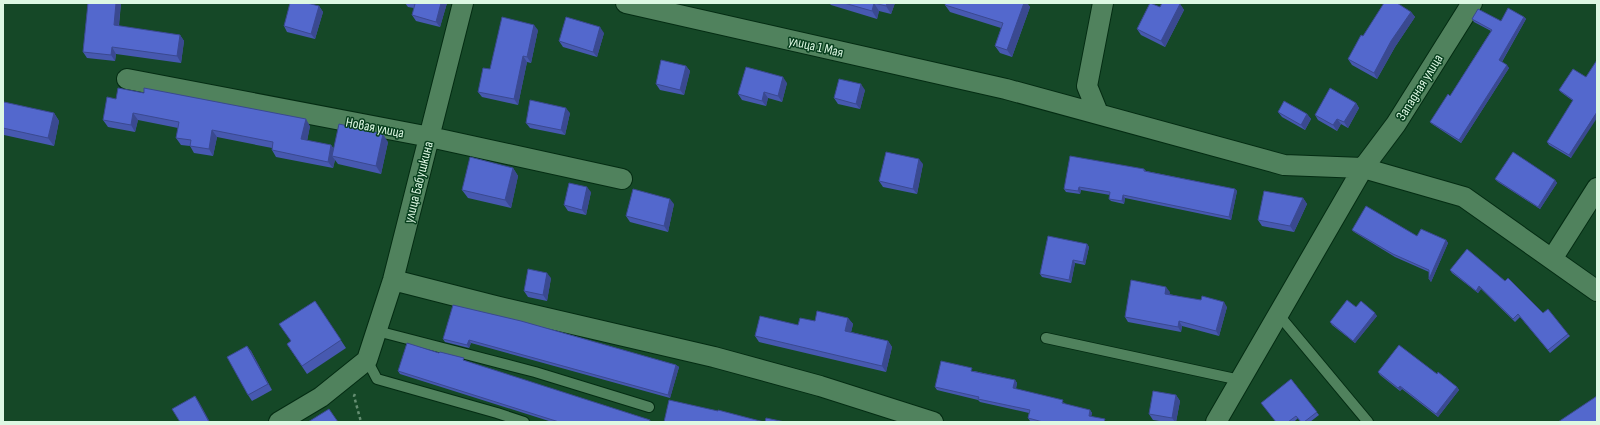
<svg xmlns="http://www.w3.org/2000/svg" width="1600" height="425" font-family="'Sofia Sans Condensed',sans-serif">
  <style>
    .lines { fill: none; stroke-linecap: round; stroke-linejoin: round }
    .service-casing { stroke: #042c13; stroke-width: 12 }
    .minor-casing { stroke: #042c13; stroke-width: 22 }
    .path { stroke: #658e72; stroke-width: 2.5; stroke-dasharray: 3 3; stroke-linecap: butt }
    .service { stroke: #50825d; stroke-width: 10 }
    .minor { stroke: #50825d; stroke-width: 20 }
    .wall { fill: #4759b0 }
    .shaded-wall { fill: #3a4990 }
    .building { fill: #5368cd; stroke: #3a4990 }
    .labels { text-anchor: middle; stroke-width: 3; stroke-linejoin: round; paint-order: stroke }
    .street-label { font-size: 14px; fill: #ddf8e3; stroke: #073e1d }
  </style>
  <rect width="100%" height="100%" fill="#154827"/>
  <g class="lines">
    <defs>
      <path id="service" d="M1278,314L1368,422
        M377,331L535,372L649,407
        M1046,338L1240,380
        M367,360L377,379L497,413L524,422"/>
      <path id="minor" d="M626,3L1006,89L1284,165L1363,168L1464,197L1597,291
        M127,79L430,137L622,179
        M1098,113L1087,86L1103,3
        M1552,259L1597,188
        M393,280L495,306L714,357L820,386L933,422
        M279,422L321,397L367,360L393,280L463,3
        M1216,422L1363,168L1396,124L1472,3"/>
    </defs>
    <use href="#service" class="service-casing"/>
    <use href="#minor" class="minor-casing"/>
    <path class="path" d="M355,394L354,396L361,422"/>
    <use href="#service" class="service"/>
    <use href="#minor" class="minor"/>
  </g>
  <path class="wall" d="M88,3H121L119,26L180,35L184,41L181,63L116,54L115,61L87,58L83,52Z
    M405,3H447L440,27L416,21L412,15L414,8L408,7Z
    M829,3H895L891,14L879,11L877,19L831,5Z
    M946,3H1027L1030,7L1012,57L1000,53L995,46L1001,28L950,12L945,5Z
    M1180,4L1184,10L1165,47L1141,35L1137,29L1160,7Z
    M319,6L323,12L315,39L287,32L284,26Z
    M1411,12L1415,17L1395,47L1377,79L1352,65L1348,59L1363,36Z
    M1524,17L1526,19L1502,62L1509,68L1461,143L1432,124L1430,122L1450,96L1491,31L1474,22L1472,19L1501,21Z
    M538,30L531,63L527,62L518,105L482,97L478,92L490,69Z
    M604,33L597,57L563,47L559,41Z
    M686,66L690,71L684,95L660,90L656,84Z
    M1586,77L1571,158L1549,145L1547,142L1573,101L1562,93L1559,90Z
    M787,83L782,102L768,98L766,106L742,100L738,94Z
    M865,90L860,109L838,104L834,98Z
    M116,99L310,126L307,141L331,145L334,149L388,142L381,174L338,164L335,160L333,168L276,157L272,150V148L217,137L213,156L194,153L190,146L181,145L176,138L178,128L138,120L135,132L108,127L103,120Z
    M1356,103L1359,108L1348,128L1341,124L1337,131L1318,120L1315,115Z
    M3,105L54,113L59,121L54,146L4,135L3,134Z
    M1278,112L1307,114L1311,119L1305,130L1282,117Z
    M570,113L565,135L530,128L526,123Z
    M923,164L917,194L883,187L879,181Z
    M513,168L518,176L511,208L468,198L462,190Z
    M1144,169L1146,171L1235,189L1237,191L1231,220L1125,198L1124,204L1111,201L1109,199L1110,195L1081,190L1080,194L1066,192L1064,189Z
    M1495,179L1555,180L1557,183L1540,209L1498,182Z
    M591,192L586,215L568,211L564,205Z
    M1303,198L1307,204L1294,232L1262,226L1258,220Z
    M674,204L668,232L630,222L626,216Z
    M1352,230L1446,240L1448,243L1431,282L1429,279V272L1395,257L1354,232Z
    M1087,244L1089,247L1085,265L1075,263L1071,283L1042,277L1040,274Z
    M1450,270L1543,313L1568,334L1570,336L1550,353L1520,317L1515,322L1481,289L1478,293L1452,273Z
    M551,278L547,301L528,297L524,291Z
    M1170,292L1169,294L1227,307L1219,336L1182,326L1181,332L1128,322L1125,317Z
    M315,301L346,348L307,374L287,344L291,341Z
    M1356,307L1377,316L1355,343L1332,325L1330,322Z
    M848,318L853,324L851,332L888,341L892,347L886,372L759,342L755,336L815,321Z
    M521,321L676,365L679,367L670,398L471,343L469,348L445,342L443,339Z
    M247,346L251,351L272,390L252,401L248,395Z
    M465,361L650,420L651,422H552L400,374L398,371Z
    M974,371L1015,380L1017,383L1016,389L1065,403V404L1090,410L1092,413L1091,416L1107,422H1033L1030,421L1028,418L1029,413L980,402L978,400L937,390L935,387Z
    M1378,372L1437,374L1457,387L1459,390L1438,417L1402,389L1400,391L1380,375Z
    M1291,379L1319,415L1310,422H1301L1298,418L1294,422H1275Z
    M1176,395L1180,401L1176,422H1166L1153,420L1149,414Z"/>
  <path class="shaded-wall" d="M116,3H121L118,31L114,25Z
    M441,3H447L440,27L436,22Z
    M874,3L879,11L877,19L872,11Z
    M887,3H895L891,14L886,6Z
    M1024,3H1027L1030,7L1012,57L1007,50Z
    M1180,4L1184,10L1165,47L1161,41Z
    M319,6L323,12L315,39L311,34Z
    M1411,12L1415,17L1395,47L1377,79L1374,73L1391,41Z
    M1524,17L1526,19L1501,63L1499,60Z
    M534,25L538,30L531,63L527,57Z
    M600,27L604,33L597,57L593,52Z
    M180,35L184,41L181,63L177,56Z
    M112,47L116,54L115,61L111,55Z
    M523,56L527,62L518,105L514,99Z
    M1507,65L1509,68L1461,143L1459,140Z
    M686,66L690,71L684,95L680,90Z
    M783,77L787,83L782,102L778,96Z
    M861,84L865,90L860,109L856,104Z
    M764,92L768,98L766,106L762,101Z
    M1356,103L1359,108L1348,128L1344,122Z
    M566,108L570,113L565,135L561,130Z
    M1597,112V118L1571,158L1569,155Z
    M54,113L59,121L54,146L48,138Z
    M133,113L138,120L135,132L131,125Z
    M1307,114L1311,119L1305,130L1301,125Z
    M306,119L310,126L306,146L301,139Z
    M1337,119L1341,124L1337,131L1333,125Z
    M212,130L217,137L213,156L209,149Z
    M383,134L388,142L381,174L376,166Z
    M331,145L336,152L332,156L335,160L333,168L328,162Z
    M919,159L923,164L917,194L913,189Z
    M513,168L518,176L511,208L505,200Z
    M1555,180L1557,183L1540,209L1538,207Z
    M587,187L591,192L586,215L582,210Z
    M1079,187L1081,190L1080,194L1078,191Z
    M1235,189L1237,191L1231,220L1229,217Z
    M1123,195L1125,198L1124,204L1122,201Z
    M1303,198L1307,204L1294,232L1290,226Z
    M670,199L674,204L668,232L664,226Z
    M1446,240L1448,243L1431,282L1429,279Z
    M1087,244L1089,247L1085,265L1083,262Z
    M1073,260L1075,263L1071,283L1069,280Z
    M547,273L551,278L547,301L543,295Z
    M1479,286L1481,289L1478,293L1476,291Z
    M1166,287L1170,292L1169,299L1165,294Z
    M1224,302L1227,307L1219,336L1216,331Z
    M1375,313L1377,316L1355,343L1353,341Z
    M848,318L853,324L850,337L845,331Z
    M1179,321L1182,326L1181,332L1178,327Z
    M469,340L471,343L469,348L467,345Z
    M888,341L892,347L886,372L882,366Z
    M247,346L251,351L272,390L268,384Z
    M676,365L679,367L670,398L668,395Z
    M1015,380L1017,383L1015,391L1013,388Z
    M1400,386L1402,389L1400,391L1398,388Z
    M1457,387L1459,390L1438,417L1436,414Z
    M1176,395L1180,401L1176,422H1175L1172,418Z
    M195,396L199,402L210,422H209Z
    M1090,410L1092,413L1091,418L1089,416Z"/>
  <path class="building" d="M88,3H116L114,25L180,35L177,56L112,47L111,55L83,52Z
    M290,3H307L319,6L311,34L284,26Z
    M411,3H441L436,22L412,15L415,4Z
    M844,3H874L872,11Z
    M874,3H887L886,6Z
    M946,3H1024L1007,50L995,46L1003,23L945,5Z
    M1150,3L1160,7L1162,3H1178L1180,4L1161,41L1137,29Z
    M1384,3H1397L1411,12L1391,41L1374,73L1348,59L1361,35L1363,36Z
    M1508,8L1524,17L1499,60L1507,65L1459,140L1430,122L1448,94L1450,96L1492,30L1472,19L1478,9L1501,21Z
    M502,17L534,25L527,57L523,56L514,99L478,92L483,68L490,69Z
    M566,17L600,27L593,52L559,41Z
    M661,60L686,66L680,90L656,84Z
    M1597,60V112L1569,155L1547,142L1573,100L1559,90L1573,69L1586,77Z
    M746,67L783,77L778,96L764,92L762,101L738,94Z
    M839,79L861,84L856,104L834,98Z
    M118,88L144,93V88L306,119L301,139L331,145L328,162L272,150L273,142L212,130L209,149L190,146L191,140L176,138L179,122L133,113L131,125L103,120L107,97L116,99Z
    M1330,88L1356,103L1344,122L1337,119L1333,125L1315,115Z
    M530,100L566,108L561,130L526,123Z
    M1284,101L1307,114L1301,125L1278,112Z
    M4,102L54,113L48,138L3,128V105Z
    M339,124L383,134L376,166L332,156Z
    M886,152L919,159L913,189L879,181Z
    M1513,152L1555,180L1538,207L1495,179Z
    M1070,156L1144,169V171L1235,189L1229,217L1123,195L1122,201L1109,199L1110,192L1079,187L1078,191L1064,189Z
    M470,157L513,168L505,200L462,190Z
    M569,183L587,187L582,210L564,205Z
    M633,189L670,199L664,226L626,216Z
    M1264,191L1303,198L1290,226L1258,220Z
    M1366,206L1417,236L1421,229L1446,240L1429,279V270L1393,254L1352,230Z
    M1048,236L1087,244L1083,262L1073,260L1069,280L1040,274Z
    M1467,249L1505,281L1508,278L1543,313L1548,309L1568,334L1548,350L1518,314L1513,319L1479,286L1476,291L1450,270Z
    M528,269L547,273L543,295L524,291Z
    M1131,280L1166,287L1165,294L1201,300L1202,296L1224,302L1216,331L1179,321L1178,327L1125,317Z
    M1347,300L1356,307L1361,301L1375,313L1353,341L1330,322Z
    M315,301L341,340L302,366L287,344L291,341L279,324Z
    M453,305L521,321L676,365L668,395L469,340L467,345L443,339Z
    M817,311L848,318L845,331L888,341L882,366L755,336L760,316L798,325L800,318L815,321Z
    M407,343L439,353L440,352L464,358L463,360L650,420L649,422H559L398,371Z
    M1399,345L1437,374L1438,372L1457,387L1436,414L1400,386L1398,388L1378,372Z
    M247,346L268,384L248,395L227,357Z
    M941,361L972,368L971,371L1015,380L1013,388L1063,400L1062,403L1090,410L1089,416L1105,419L1104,422H1043L1028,418L1030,410L978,399L979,397L935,387Z
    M1291,379L1317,412L1304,422H1301L1296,416L1288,422H1276L1261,403Z
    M1153,391L1176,395L1172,418L1149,414Z
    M195,396L209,422H180L172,409Z
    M1597,396V422H1558Z
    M669,400L718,411V410L764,422H664Z
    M329,409L338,422H308Z
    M766,418L785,422H765Z"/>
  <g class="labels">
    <g class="street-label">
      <text transform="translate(816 46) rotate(13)" y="5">улица 1 Мая</text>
      <text transform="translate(1419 87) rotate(-58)" y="5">Западная улица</text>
      <text transform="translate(375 127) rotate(11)" y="5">Новая улица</text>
      <text transform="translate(418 182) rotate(-76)" y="5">улица Бабушкина</text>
    </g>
  </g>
  <rect width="1600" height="425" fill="none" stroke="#ddf8e3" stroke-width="8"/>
</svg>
